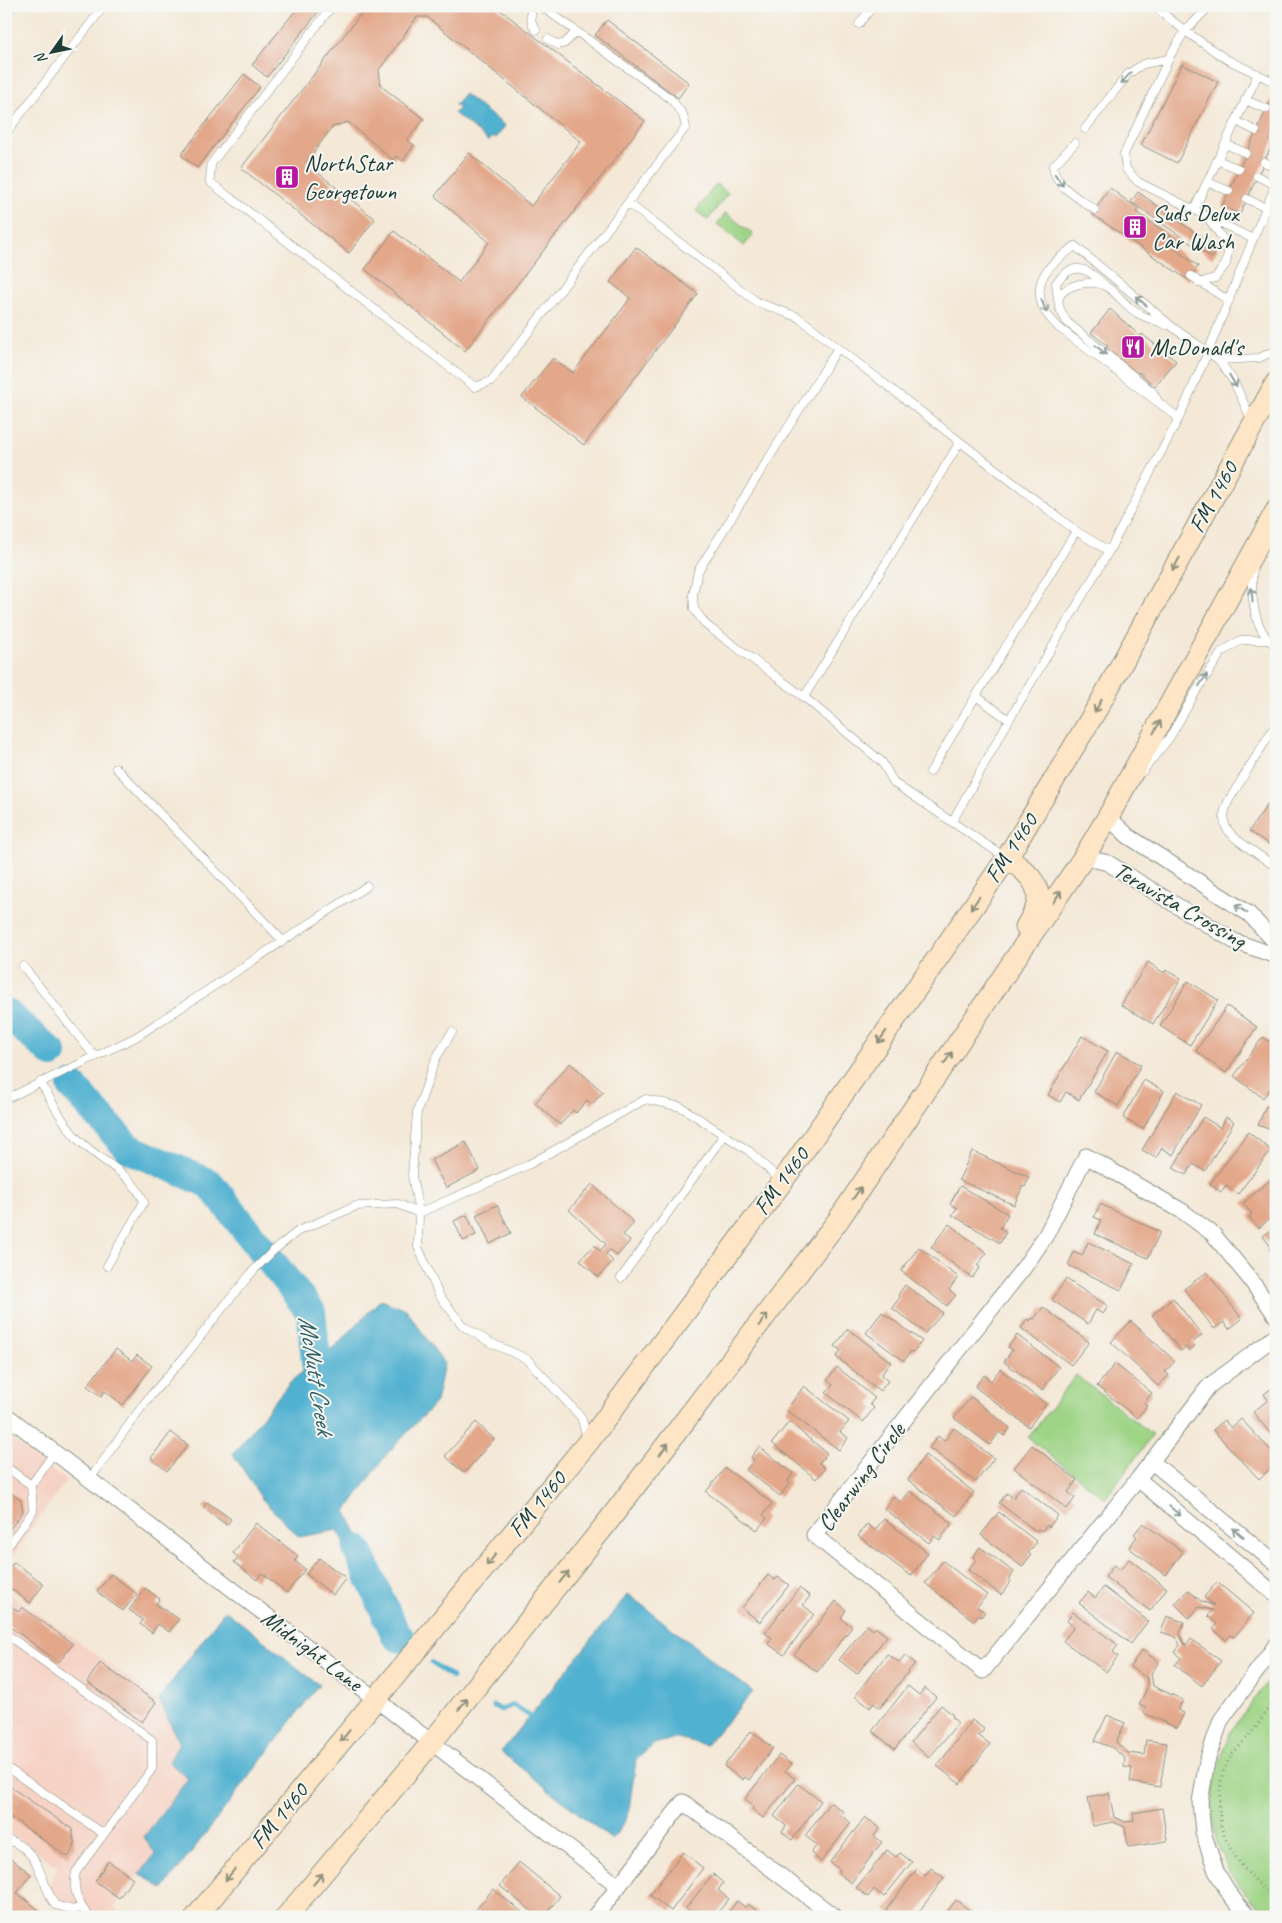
<svg xmlns="http://www.w3.org/2000/svg" width="1282" height="1923" font-family="Caveat,sans-serif">
  <style>
    .built { fill: #f6d2c4 }
    .green { fill: #9ed486; stroke: #5e885d }
    .water { fill: #51b1d0; stroke: #387782 }
    .lines { fill: none; stroke-linecap: round; stroke-linejoin: round }
    .stream { stroke: #51b1d0; stroke-width: 5 }
    .river { stroke: #51b1d0; stroke-width: 30 }
    .building { fill: #e3a78a }
    .service-casing { stroke: #8a9286; stroke-width: 9 }
    .minor-casing { stroke: #8a9286; stroke-width: 17 }
    .secondary-casing { stroke: #8a9286; stroke-width: 23 }
    .path { stroke: #8a9286; stroke-width: 3; stroke-dasharray: 1 4; stroke-linecap: butt }
    .service { stroke: #fff; stroke-width: 8 }
    .minor { stroke: #fff; stroke-width: 15 }
    .secondary { stroke: #fde5c5; stroke-width: 21 }
    .oneway { stroke: #8f9e9a }
    .oneway2 { stroke: #8e917c }
    .labels { text-anchor: middle; stroke-width: 4; stroke-linejoin: round; paint-order: stroke }
    .poi-label { font-size: 24px; fill: #1f3d34; stroke: #f6f6f2; text-anchor: start }
    .street-label { font-size: 24px; fill: #1f3d34; stroke: #f6f6f2 }
    .water-label { font-size: 25px; font-style: italic; fill: #2e6063; stroke: #f6f6f2 }
  </style>
  <rect width="100%" height="100%" fill="#f6f6f2"/>
  <filter id="ink" filterUnits="userSpaceOnUse"><feTurbulence type="fractalNoise" baseFrequency=".02" numOctaves="2"/><feDisplacementMap in="SourceGraphic" scale="10" xChannelSelector="R" yChannelSelector="G"/><feConvolveMatrix kernelMatrix="1 2 1 2 8 2 1 2 1" color-interpolation-filters="sRGB"/></filter>
  <filter id="wash" filterUnits="userSpaceOnUse"><feTurbulence type="fractalNoise" baseFrequency=".0096" numOctaves="4" result="noise"/><feDisplacementMap in="SourceGraphic" scale="20" xChannelSelector="R" yChannelSelector="G"/><feGaussianBlur stdDeviation="1.12" result="paint"/><feColorMatrix in="noise" values="0 0 0 0 0 0 0 0 0 0 0 0 0 0 0 0 0 1.4 0 .05"/><feComposite in="paint" operator="in"/></filter>
  <g filter="url(#wash)">
    <rect width="100%" height="100%" fill="#f4e8d7"/>
    <path class="built" d="M6,1434L66,1481L6,1564Z
      M6,1591L159,1699L179,1743L188,1779L144,1837L155,1854L114,1907L126,1917H67L44,1894L58,1867L6,1830Z"/>
    <path class="green" d="M716,184L728,193L708,220L696,211Z
      M726,213L753,234L744,246L717,224Z
      M1076,1375L1153,1435L1105,1499L1028,1438Z
      M1276,1671V1917H1272L1252,1901L1230,1874L1217,1843L1211,1811L1215,1777L1230,1732Z"/>
    <path class="water" d="M464,94L505,126L496,138L492,137L489,141L454,113L459,108L455,105Z
      M380,1300L406,1309L444,1364L436,1402L386,1455L346,1511L380,1579L371,1592L338,1530L299,1537L262,1499L233,1454L290,1382L342,1340Z
      M628,1594L753,1692L706,1745L677,1738L654,1744L636,1760L628,1816L612,1840L501,1752Z
      M225,1610L319,1685L163,1889L140,1874L155,1854L144,1837L188,1779L169,1762L179,1743L159,1699Z"/>
    <g class="lines">
      <path class="stream" d="M432,1663L452,1677
        M494,1706L501,1710L513,1705L534,1719"/>
      <path class="river" d="M6,1013L52,1053
        M72,1086L128,1148L210,1184L311,1312L316,1361L322,1400
        M357,1549L396,1635L400,1638"/>
    </g>
    <g id="blocks">
      <path class="building" d="M299,6H323L267,77L252,65Z
        M367,6H495L645,121L465,351L365,269L394,231L459,282L489,242L435,196L469,153L531,206L581,142L427,17H417L379,70L381,86L424,119L407,140L414,145L403,161L396,156L393,160L348,122L332,127L306,163L375,219L349,253L241,168Z
        M607,20L689,83L678,98L595,35Z
        M1182,64L1218,82L1177,163L1141,145Z
        M244,74L260,87L197,168L181,155Z
        M1274,93L1276,94V136L1240,214L1222,206Z
        M1110,188L1138,209L1136,212L1177,240L1173,248L1198,266L1188,280L1092,214Z
        M1138,192L1218,249L1212,258L1131,202Z
        M636,247L698,294L584,445L522,397L553,358L573,373L626,304L630,298L610,282Z
        M1110,309L1140,336L1142,334L1176,361L1154,387L1149,383L1150,382L1139,372L1138,374L1106,348L1108,346L1091,333Z
        M1276,792V849L1249,831Z
        M1148,962L1164,973L1166,970L1181,979L1153,1024L1121,1005Z
        M1188,981L1218,1000L1190,1045L1160,1026Z
        M1227,1006L1257,1027L1226,1073L1196,1051Z
        M1082,1036L1108,1051L1079,1100L1066,1092L1060,1102L1048,1095Z
        M1263,1037L1276,1046V1081L1263,1098L1234,1076Z
        M1117,1051L1141,1065L1118,1106L1094,1092Z
        M570,1063L603,1092L592,1104L587,1100L576,1113L573,1110L560,1125L535,1103Z
        M1144,1080L1164,1091L1143,1129L1123,1118Z
        M1177,1091L1201,1105L1173,1155L1162,1148L1156,1158L1142,1150Z
        M1266,1106L1276,1110V1132L1258,1125Z
        M1203,1117L1221,1128L1226,1117L1234,1122L1205,1171L1193,1164L1186,1175L1173,1168Z
        M1248,1132L1271,1150L1238,1194L1226,1185L1221,1192L1210,1184Z
        M466,1142L480,1170L446,1188L431,1160Z
        M972,1151L1029,1177L1025,1187L1023,1186L1014,1205L959,1180Z
        M1276,1175V1213L1259,1228L1249,1217L1252,1214L1243,1203Z
        M592,1184L634,1223L623,1235L630,1241L617,1256L610,1250L606,1254L613,1261L598,1277L580,1260L594,1245L600,1251L606,1244L569,1210Z
        M960,1186L1008,1214L1000,1228L1006,1232L1000,1243L952,1215L957,1208L950,1204Z
        M1100,1204L1160,1232L1148,1258L1095,1234L1101,1220L1094,1217Z
        M497,1205L511,1233L490,1244L476,1215Z
        M467,1215L476,1235L463,1241L454,1221Z
        M949,1224L987,1253L977,1265L980,1267L972,1278L931,1247Z
        M1276,1226V1259L1269,1249L1271,1247L1263,1236Z
        M1088,1242L1134,1264L1121,1290L1068,1265L1074,1252L1082,1256Z
        M919,1247L958,1277L949,1290L956,1295L947,1306L901,1271Z
        M1207,1272L1242,1319L1229,1329L1224,1322L1214,1329L1184,1289Z
        M1066,1279L1108,1306L1103,1314L1096,1310L1088,1324L1052,1300Z
        M905,1285L943,1313L925,1333L892,1308L900,1297L898,1295Z
        M1173,1298L1202,1335L1192,1343L1195,1346L1189,1351L1186,1347L1181,1351L1152,1315Z
        M1043,1307L1089,1342L1071,1365L1021,1328L1027,1319L1030,1321L1032,1318L1034,1319Z
        M882,1312L922,1341L913,1352L911,1351L904,1361L866,1333Z
        M1131,1321L1175,1361L1165,1372L1169,1375L1158,1386L1111,1342Z
        M848,1329L891,1362L881,1375L888,1381L880,1391L836,1357L841,1351L835,1346Z
        M1017,1335L1059,1367L1042,1390L1004,1362L1012,1350L1008,1347Z
        M116,1349L132,1361L137,1355L152,1366L123,1405L105,1391L101,1396L87,1386Z
        M1115,1364L1152,1393L1144,1403L1147,1406L1137,1418L1097,1386Z
        M837,1367L875,1398L870,1404L874,1408L863,1422L826,1393L833,1385L827,1380Z
        M1000,1369L1046,1404L1029,1427L975,1387L984,1375L991,1381Z
        M804,1386L849,1421L840,1432L848,1438L839,1450L786,1410Z
        M1272,1388L1276,1394V1441L1253,1412L1268,1400L1264,1394Z
        M971,1397L1010,1428L1004,1436L999,1432L990,1445L954,1418Z
        M1241,1419L1276,1456V1463L1259,1479L1213,1430L1224,1420L1231,1428Z
        M476,1422L494,1439L464,1473L445,1456Z
        M789,1422L827,1453L819,1463L825,1468L816,1479L772,1443Z
        M954,1428L994,1458L976,1482L929,1448L938,1436L944,1441Z
        M171,1432L188,1445L167,1471L151,1458Z
        M1032,1445L1077,1480L1068,1492L1075,1498L1067,1509L1014,1468Z
        M759,1447L793,1473L788,1481L790,1483L780,1496L746,1470L754,1460L751,1457Z
        M925,1455L974,1492L956,1516L908,1480Z
        M725,1468L772,1503L763,1515L767,1518L757,1530L706,1492Z
        M1021,1487L1058,1515L1049,1527L1047,1525L1042,1531L1038,1529L1036,1531L999,1503L1007,1493L1013,1498Z
        M6,1490L21,1500L23,1512L6,1534Z
        M910,1491L952,1523L940,1540L934,1536L929,1543L884,1509L893,1496L901,1502Z
        M207,1502L231,1519L227,1525L203,1508Z
        M999,1512L1037,1542L1028,1553L1031,1555L1022,1567L981,1535Z
        M884,1519L928,1553L911,1576L858,1536L867,1524L875,1530Z
        M256,1523L298,1556L295,1561L305,1569L287,1593L262,1573L257,1580L234,1562L238,1557L233,1553Z
        M1143,1523L1183,1552L1166,1575L1129,1548L1137,1536L1134,1534Z
        M980,1547L1014,1572L1009,1580L1011,1581L1001,1595L968,1570L976,1560L973,1557Z
        M319,1558L346,1578L333,1595L306,1574Z
        M1129,1559L1167,1588L1150,1611L1105,1577L1114,1565L1120,1570Z
        M943,1561L987,1595L977,1607L985,1612L981,1617L978,1615L974,1621L925,1583Z
        M14,1562L44,1584L30,1603L6,1585V1572Z
        M111,1574L137,1594L123,1611L97,1592Z
        M768,1575L775,1580L778,1577L789,1585L760,1622L742,1608Z
        M1217,1582L1254,1613L1234,1637L1231,1635L1226,1640L1213,1629L1217,1624L1208,1616L1213,1610L1199,1607L1189,1618L1175,1604L1188,1590L1202,1602L1214,1605L1204,1597Z
        M1104,1587L1148,1621L1131,1644L1079,1603L1088,1592L1095,1598Z
        M145,1588L160,1599L156,1604L179,1619L169,1632L158,1624L152,1633L140,1624L143,1620L129,1610Z
        M799,1588L810,1596L803,1605L814,1614L784,1655L768,1644L772,1638L765,1633Z
        M836,1601L846,1610L841,1618L852,1627L817,1672L794,1655Z
        M6,1602L19,1612L22,1607L73,1644L59,1662L6,1624Z
        M1073,1612L1118,1645L1113,1652L1118,1656L1106,1672L1063,1641L1074,1627L1067,1621Z
        M1167,1616L1184,1622L1180,1634L1183,1642L1186,1645L1191,1639L1221,1661L1202,1686L1175,1665L1181,1658L1174,1652L1180,1645L1176,1637L1161,1632Z
        M867,1625L873,1630L875,1627L887,1636L857,1674L839,1660Z
        M1142,1650L1159,1662L1151,1673L1153,1686L1183,1700L1178,1710L1184,1713L1177,1728L1144,1713L1146,1708L1139,1705L1147,1688V1678L1130,1667Z
        M887,1654L899,1662L905,1655L915,1663L880,1708L874,1703L870,1708L855,1696Z
        M100,1663L156,1702L142,1722L87,1682Z
        M908,1686L919,1695L925,1688L936,1697L895,1749L872,1731Z
        M941,1705L953,1715L952,1717L958,1723L929,1758L911,1742Z
        M1107,1715L1125,1723L1116,1742L1128,1753L1144,1755L1146,1740L1167,1743L1160,1787L1130,1782L1132,1768L1124,1767L1125,1758L1113,1748L1095,1741Z
        M972,1720L984,1729L979,1736L990,1744L960,1784L937,1766Z
        M751,1731L773,1748L749,1780L745,1777L743,1780L724,1766Z
        M779,1755L791,1764L785,1771L795,1779L763,1818L752,1809L754,1806L745,1799Z
        M6,1784L72,1829L75,1846L68,1857L6,1814Z
        M798,1784L821,1801L792,1840L782,1832L786,1826L774,1816Z
        M1109,1793L1114,1817L1125,1822L1134,1821L1133,1813L1162,1808L1167,1841L1128,1847L1125,1827L1113,1822L1093,1826L1088,1797Z
        M830,1802L844,1812L841,1815L851,1823L821,1862L811,1853L817,1845L805,1836Z
        M865,1817L880,1828L874,1836L882,1842L851,1883L838,1873L840,1870L830,1862Z
        M887,1850L896,1857L900,1853L912,1862L884,1897L874,1889L868,1897L856,1888Z
        M683,1852L703,1868L671,1911L650,1895Z
        M6,1855L31,1874L17,1893L48,1917H6Z
        M108,1861L133,1878L119,1898L95,1881Z
        M519,1862L560,1896L545,1915L542,1913L539,1917L500,1886Z
        M931,1868L944,1878L915,1917H894L886,1910L917,1869L925,1876Z
        M713,1874L723,1883L718,1890L729,1899L714,1917H696L686,1908Z
        M493,1889L528,1917H483L475,1911Z
        M956,1900L978,1917H943Z
        M737,1901L745,1907L748,1904L761,1914L759,1917H725Z"/>
    </g>
  </g>
  <g filter="url(#ink)">
    <use href="#blocks" fill-opacity="0" stroke="#8a9286" stroke-width="1"/>
    <g class="lines">
      <defs>
        <path id="service" d="M332,6L211,164L210,182L475,387L491,381L686,127L683,115L671,99L541,6
          M532,6C530,16 530,22 536,30
          M1154,6L1185,31L1226,59L1276,83
          M1210,6L1185,31L1171,54L1124,154L1126,169L1138,182L1253,239L1208,352L1219,360
          M6,14L12,6
          M859,24L873,6
          M548,39L558,45L565,43L576,32
          M1245,100L1267,109
          M1236,121L1256,131
          M1085,129L1128,74L1143,64L1169,59
          M6,133L104,6
          M1274,140H1276
          M1075,143L1053,166C1055,187 1079,198 1095,210
          M1225,144L1246,153
          M1217,160L1239,169
          M1264,162L1276,167
          M1257,176L1275,185
          M1207,182L1229,191
          M1247,199L1266,208
          M628,203L757,302L798,317L1076,531L1109,551L1009,720L952,822L1005,857
          M1194,210L1258,74
          M1253,239L1276,184
          M1191,276L1229,301
          M1199,283L1215,278L1226,264L1228,252L1221,236L1207,217
          M1058,300L1056,283C1073,261 1086,267 1104,284
          M838,348L698,571L693,595L694,609L706,625L804,697L882,762L894,783L952,822
          M1158,401L1152,391L1067,322C1061,312 1053,300 1064,291C1070,286 1078,284 1086,283C1112,280 1118,301 1137,313C1146,318 1157,321 1166,325
          M1252,421L1234,382L1219,360L1259,358L1276,350
          M1109,551L1179,418L1208,352L1175,329L1075,246C1053,262 1031,277 1043,308C1046,315 1053,321 1058,327L1179,418
          M1253,568C1250,593 1253,631 1276,646
          M976,696L1009,720
          M804,697L960,442
          M1276,724L1229,800C1217,824 1227,833 1247,847C1256,853 1266,860 1276,867
          M116,768L283,941
          M930,772L1076,531
          M1142,772L1170,737L1194,695L1222,652L1241,640H1267
          M23,966L95,1057
          M452,1032L436,1058L417,1112L412,1176L419,1213L418,1247L439,1295L463,1326L491,1343L527,1359L581,1417L587,1437
          M40,1082C51,1099 61,1120 74,1135C95,1160 131,1170 144,1202L107,1266
          M6,1099L136,1037L367,886
          M621,1278L724,1135
          M6,1467L31,1485
          M90,1479L146,1401L186,1355L221,1310L253,1271L273,1251L298,1231L356,1206L398,1204L419,1213L528,1165L646,1099L681,1107L749,1151L780,1180
          M6,1549L33,1511L31,1485L54,1453
          M6,1634L152,1740V1769L76,1872C72,1890 78,1903 89,1917
          M6,1767L104,1834
          M6,1838C13,1842 22,1846 27,1851C42,1866 44,1889 55,1905L74,1910L81,1906"/>
        <path id="minor" d="M1108,817L1128,836L1249,914L1276,943
          M1084,857L1108,863L1234,941L1276,956
          M1276,1316L1250,1279L1213,1234L1182,1211L1086,1156L1046,1235L1025,1266L814,1535L983,1671L1138,1479L1209,1386L1276,1336
          M6,1415L617,1885
          M1151,1461L1276,1564
          M1138,1479L1276,1595
          M595,1917L683,1802L835,1917
          M1248,1917L1230,1895L1216,1871L1203,1832L1200,1802L1207,1761L1221,1720L1276,1645"/>
        <path id="secondary" d="M1007,858C1022,868 1043,883 1037,905C1035,912 1030,920 1026,927
          M196,1917L589,1441L782,1182L1007,858L1099,705L1276,383
          M286,1917L432,1742L606,1524L837,1222L1084,857L1108,817L1276,511"/>
      </defs>
      <use href="#service" class="service-casing"/>
      <use href="#minor" class="minor-casing"/>
      <use href="#secondary" class="secondary-casing"/>
      <path class="path" d="M1276,1692C1269,1706 1262,1720 1252,1732C1241,1745 1229,1755 1223,1772C1221,1777 1221,1785 1220,1791C1219,1803 1219,1817 1222,1829C1228,1852 1256,1886 1276,1897"/>
      <use href="#service" class="service"/>
      <use href="#minor" class="minor"/>
      <use href="#secondary" class="secondary"/>
    </g>
    <defs><path id="oneway-shaft" d="M-6 0H5M1.5-3L5.5 0L1.5 3" fill="none" stroke-width="1.6" stroke-linecap="round" stroke-linejoin="round" transform="scale(1.25)"/></defs>
    <g class="oneway">
      <use href="#oneway-shaft" transform="translate(1126 78) rotate(132)"/>
      <use href="#oneway-shaft" transform="translate(1059 180) rotate(55)"/>
      <use href="#oneway-shaft" transform="translate(1141 301) rotate(-140)"/>
      <use href="#oneway-shaft" transform="translate(1044 306) rotate(68)"/>
      <use href="#oneway-shaft" transform="translate(1101 350) rotate(39)"/>
      <use href="#oneway-shaft" transform="translate(1233 381) rotate(60)"/>
      <use href="#oneway-shaft" transform="translate(1252 595) rotate(-95)"/>
      <use href="#oneway-shaft" transform="translate(1203 680) rotate(-57)"/>
      <use href="#oneway-shaft" transform="translate(1241 909) rotate(-147)"/>
      <use href="#oneway-shaft" transform="translate(1175 1511) rotate(40)"/>
      <use href="#oneway-shaft" transform="translate(1238 1533) rotate(-140)"/>
    </g>
    <g class="oneway2">
      <use href="#oneway-shaft" transform="translate(1176 564) rotate(119)"/>
      <use href="#oneway-shaft" transform="translate(1098 706) rotate(120)"/>
      <use href="#oneway-shaft" transform="translate(1157 727) rotate(-61)"/>
      <use href="#oneway-shaft" transform="translate(1057 897) rotate(-56)"/>
      <use href="#oneway-shaft" transform="translate(975 903) rotate(125)"/>
      <use href="#oneway-shaft" transform="translate(882 1037) rotate(125)"/>
      <use href="#oneway-shaft" transform="translate(948 1058) rotate(-56)"/>
      <use href="#oneway-shaft" transform="translate(857 1193) rotate(-56)"/>
      <use href="#oneway-shaft" transform="translate(763 1320) rotate(-53)"/>
      <use href="#oneway-shaft" transform="translate(664 1449) rotate(-53)"/>
      <use href="#oneway-shaft" transform="translate(491 1560) rotate(129)"/>
      <use href="#oneway-shaft" transform="translate(564 1577) rotate(-51)"/>
      <use href="#oneway-shaft" transform="translate(463 1704) rotate(-51)"/>
      <use href="#oneway-shaft" transform="translate(345 1736) rotate(129)"/>
      <use href="#oneway-shaft" transform="translate(230 1875) rotate(129)"/>
      <use href="#oneway-shaft" transform="translate(318 1879) rotate(-50)"/>
    </g>
  </g>
  <defs>
    <symbol id="building-square" viewBox="-11 -11 22 22"><rect x="-9" y="-9" width="18" height="18" rx="4" fill="#b5179e" stroke="#f6f6f2"/><path d="M-4-6H4V6H1V3H-1V6H-4ZM-2.5-4.3h1.7v1.8h-1.7ZM.8-4.3h1.7v1.8H.8ZM-2.5-1h1.7V.8h-1.7ZM.8-1h1.7V.8H.8Z" fill="#fff"/></symbol>
    <symbol id="restaurant-square" viewBox="-11 -11 22 22"><rect x="-9" y="-9" width="18" height="18" rx="4" fill="#b5179e" stroke="#f6f6f2"/><path d="M-5-6h1v4h1v-4h1v4h1v-4h1v5L-1.5 .5V6h-2V.5L-5-1ZM5-6V6H3V1.5H1.5Q1.5-4 5-6Z" fill="#fff"/></symbol>
  </defs>
  <g fill-rule="evenodd">
    <use href="#building-square" x="273" y="163" width="28" height="28"/>
    <use href="#building-square" x="1121" y="213" width="28" height="28"/>
    <use href="#restaurant-square" x="1119" y="333" width="28" height="28"/>
  </g>
  <g class="labels">
    <g class="poi-label">
      <text x="304" y="171">NorthStar<tspan x="304" dy="28">Georgetown</tspan></text>
      <text x="1152" y="221">Suds Delux<tspan x="1152" dy="28">Car Wash</tspan></text>
      <text x="1150" y="355">McDonald's</text>
    </g>
    <g class="street-label">
      <text transform="translate(1213 497) rotate(-61)" y="8">FM 1460</text>
      <text transform="translate(1011 848) rotate(-57)" y="8">FM 1460</text>
      <text transform="translate(1180 905) rotate(30)" y="8">Teravista Crossing</text>
      <text transform="translate(781 1181) rotate(-54)" y="8">FM 1460</text>
      <text transform="translate(861 1477) rotate(-53)" y="8">Clearwing Circle</text>
      <text transform="translate(537 1504) rotate(-51)" y="8">FM 1460</text>
      <text transform="translate(312 1650) rotate(37)" y="8">Midnight Lane</text>
      <text transform="translate(279 1816) rotate(-51)" y="8">FM 1460</text>
    </g>
    <g class="water-label">
      <text transform="translate(317 1375) rotate(81)" y="9">McNutt Creek</text>
    </g>
  </g>
  <rect width="1282" height="1923" fill="none" stroke="#f6f6f2" stroke-width="25"/>
  <g transform="translate(52 52) rotate(237)" stroke="#f6f6f2" stroke-width="4" paint-order="stroke">
  <path d="M0-4L9 19L0 12L-9 19Z" fill="#1f3d34"/>
  <text y="-8" font-size="14" font-weight="bold" text-anchor="middle" fill="#1f3d34">N</text>
  </g>
</svg>
